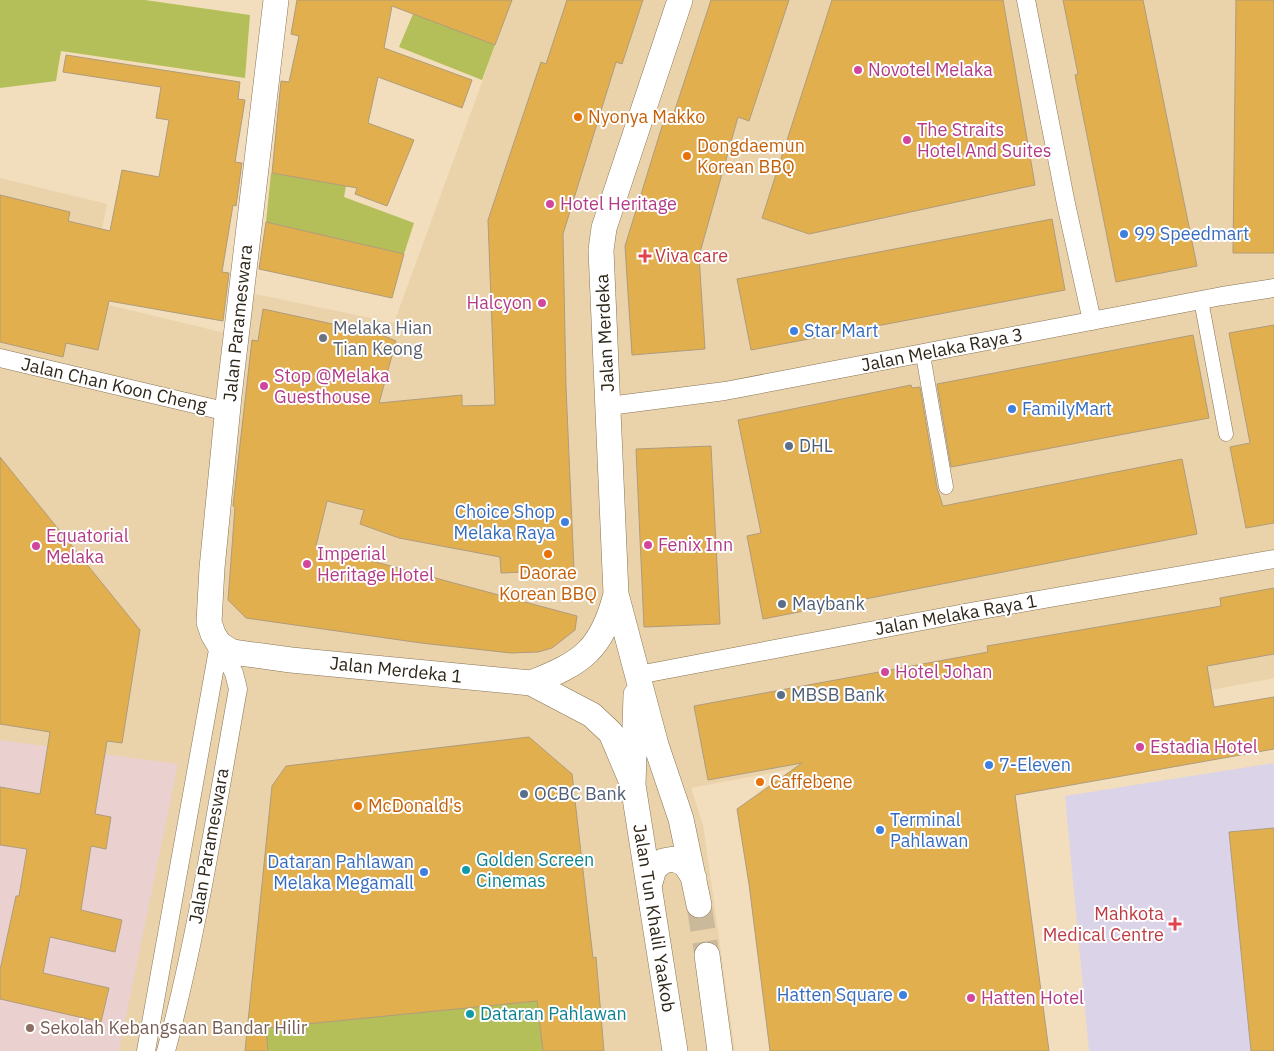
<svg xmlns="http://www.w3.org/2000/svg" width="1274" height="1051" font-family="'IBM Plex Sans',sans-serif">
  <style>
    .built { fill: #ead2aa }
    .education { fill: #ead0ce }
    .medical { fill: #dbd3e8 }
    .green { fill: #b5bf59 }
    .building { fill: #e1af4d; stroke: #af9c7c }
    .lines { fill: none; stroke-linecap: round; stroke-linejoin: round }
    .secondary-tunnel { stroke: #cbb99c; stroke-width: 25; stroke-dasharray: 25 12; stroke-linecap: butt }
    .pedestrian-casing { stroke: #877556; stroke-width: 15 }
    .minor-casing { stroke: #877556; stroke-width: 19 }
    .secondary-casing { stroke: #877556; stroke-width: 26 }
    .pedestrian { stroke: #fff; stroke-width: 14 }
    .minor { stroke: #fff; stroke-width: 18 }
    .secondary { stroke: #fff; stroke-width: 25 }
    .hotel-dot { fill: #d1479c; stroke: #fff; stroke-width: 2 }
    .food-dot { fill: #e8710a; stroke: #fff; stroke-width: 2 }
    .shop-dot { fill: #3f7fe0; stroke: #fff; stroke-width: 2 }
    .health-dot { fill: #e0444e; stroke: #fff; stroke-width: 2 }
    .worship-dot { fill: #6b7280; stroke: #fff; stroke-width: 2 }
    .service-dot { fill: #5c6f8a; stroke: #fff; stroke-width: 2 }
    .culture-dot { fill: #0f9aa8; stroke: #fff; stroke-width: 2 }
    .education-dot { fill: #8d6e63; stroke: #fff; stroke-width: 2 }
    .labels { text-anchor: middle; stroke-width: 4; stroke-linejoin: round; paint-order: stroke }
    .hotel-label { font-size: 18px; fill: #b23c85; stroke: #fff; text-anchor: start }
    .food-label { font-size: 18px; fill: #c56008; stroke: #fff; text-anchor: start }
    .shop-label { font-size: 18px; fill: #366cbe; stroke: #fff; text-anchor: start }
    .health-label { font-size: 18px; fill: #be3a42; stroke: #fff; text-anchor: start }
    .street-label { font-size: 18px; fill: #2f271a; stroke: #fff }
    .worship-label { font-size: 18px; fill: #5b616d; stroke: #fff; text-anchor: start }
    .service-label { font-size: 18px; fill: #4e5e75; stroke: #fff; text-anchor: start }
    .culture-label { font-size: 18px; fill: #0d838f; stroke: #fff; text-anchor: start }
    .education-label { font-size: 18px; fill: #785e54; stroke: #fff; text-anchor: start }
  </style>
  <rect width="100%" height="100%" fill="#f2debc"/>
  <path class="built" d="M512,0H1274V678L691,788L703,825L735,1051H0V178L107,204L88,300L225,333L246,292L394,323Z"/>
  <path class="education" d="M0,740L178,764L119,1051H0Z"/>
  <path class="medical" d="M1274,763V1051H1089L1065,796Z"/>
  <path class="green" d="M0,0H145L250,15L245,78L61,51L56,81L0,88Z
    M413,14L495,45L482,80L399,47Z
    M271,173L346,186L344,197L414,223L404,254L266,222Z
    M537,1001L543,1051H268L266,1028Z"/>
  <path class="building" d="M297,0H512L495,45L392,6L384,48L472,80L462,108L378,77L368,123L414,140L387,206L355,194L357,188L272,173L281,81L289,82L299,36L291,34Z
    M567,0H643L622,64L616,62L563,234L566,387L574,570L501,573L500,557L399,538L360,524L364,510L327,501L316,546L577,616L575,630L552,648L538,652L511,653L421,643L246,618L228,600L235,507L233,506L252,340L258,341L263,309L379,334L396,341L379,403L462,395V406L495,405L488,220L541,62L546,64Z
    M711,0H789L749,121L738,117L699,256L705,349L632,355L625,246L664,120L671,122Z
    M832,0H1003L1035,185L809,234L762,218Z
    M1063,0H1143L1197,266L1116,282L1075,75L1078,74Z
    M1236,0H1274V253H1233Z
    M66,55L240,82L238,99L245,100L235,162L242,163L236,206L233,205L222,272L229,273L223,321L109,301L98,350L66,343L63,357L0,342V195L70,212L68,221L110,231L122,170L159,177L169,120L156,118L161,87L63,72Z
    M1052,219L1065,290L751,350L737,279Z
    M266,222L404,254L392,298L259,269Z
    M1274,325V523L1246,528L1230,447L1250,443L1229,333Z
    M1193,335L1209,418L951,467L937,384Z
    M911,385L912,388L920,387L937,488L943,506L1182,459L1197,534L763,619L747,536L761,533L738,420Z
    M711,446L720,624L644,627L636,449Z
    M0,457L140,630L122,743L107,741L95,814L111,817L106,849L91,846L81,910L122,920L115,952L50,937L43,973L109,988L101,1022L0,999V970L16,896H19L27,849L0,845V787L40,794L50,732L0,724Z
    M1274,588V654L1207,666L1214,707L1274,697V749L1015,795L1049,1051H770L749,884L737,809L802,763L708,780L694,706L988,652L987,646L1221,606L1220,598Z
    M529,737L572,774L593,958L596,957L604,1051H543L537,1001L266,1028L268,1051H245L272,786L286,766Z
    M1274,828V1051H1251L1229,832Z"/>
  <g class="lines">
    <path class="secondary-tunnel" d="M699,905L707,955"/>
    <defs>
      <path id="pedestrian" d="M1201,300L1226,434
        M923,355L946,487"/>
      <path id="minor" d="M1026,0L1066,204L1092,321
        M0,358L228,412
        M609,406L725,391L1222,296L1274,288
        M638,675L970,612L1274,559
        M146,1051L219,644
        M166,1051C198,932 216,810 238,689L234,673L219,644"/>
      <path id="secondary" d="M276,0L229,396L212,568L209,622L213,634L219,644L232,652L291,660L531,683L592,715L611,733L633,785
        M680,0L604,228L601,250L616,594L656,745L681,819L699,905
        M531,683C582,663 602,650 616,594
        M636,695L633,785L675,1051
        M649,886L654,869L663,861L674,859L685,864L694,878
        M707,955L720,1051"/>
    </defs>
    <use href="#pedestrian" class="pedestrian-casing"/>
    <use href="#minor" class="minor-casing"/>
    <use href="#secondary" class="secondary-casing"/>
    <use href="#pedestrian" class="pedestrian"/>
    <use href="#minor" class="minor"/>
    <use href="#secondary" class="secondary"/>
  </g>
  <g class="hotel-dot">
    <circle cx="858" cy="70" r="5"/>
    <circle cx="907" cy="140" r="5"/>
    <circle cx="550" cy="204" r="5"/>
    <circle cx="542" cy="303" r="5"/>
    <circle cx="264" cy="386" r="5"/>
    <circle cx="648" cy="545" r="5"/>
    <circle cx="36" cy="546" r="5"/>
    <circle cx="307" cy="564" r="5"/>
    <circle cx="885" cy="672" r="5"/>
    <circle cx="1140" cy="747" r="5"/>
    <circle cx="971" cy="998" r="5"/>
  </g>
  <g class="food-dot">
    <circle cx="578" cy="117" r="5"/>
    <circle cx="687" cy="156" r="5"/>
    <circle cx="548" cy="554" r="5"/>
    <circle cx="760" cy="782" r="5"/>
    <circle cx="358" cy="806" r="5"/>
  </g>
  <g class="shop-dot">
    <circle cx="1124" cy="234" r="5"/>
    <circle cx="794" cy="331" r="5"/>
    <circle cx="1012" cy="409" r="5"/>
    <circle cx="565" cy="522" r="5"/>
    <circle cx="989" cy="765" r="5"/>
    <circle cx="880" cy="830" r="5"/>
    <circle cx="424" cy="872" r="5"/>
    <circle cx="903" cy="995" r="5"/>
  </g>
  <g class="health-dot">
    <path d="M642.5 248.5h5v5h5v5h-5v5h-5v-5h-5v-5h5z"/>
    <path d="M1172.5 916.5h5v5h5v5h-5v5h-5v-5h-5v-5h5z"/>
  </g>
  <circle class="worship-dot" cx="323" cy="338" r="5"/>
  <g class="service-dot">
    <circle cx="789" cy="446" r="5"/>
    <circle cx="782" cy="604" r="5"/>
    <circle cx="781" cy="695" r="5"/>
    <circle cx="524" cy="794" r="5"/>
  </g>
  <g class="culture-dot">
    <circle cx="466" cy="870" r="5"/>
    <circle cx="470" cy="1014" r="5"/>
  </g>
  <circle class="education-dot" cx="30" cy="1028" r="5"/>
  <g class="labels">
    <g class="hotel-label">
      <text x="868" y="76">Novotel Melaka</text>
      <text x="917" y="136">The Straits<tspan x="917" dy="21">Hotel And Suites</tspan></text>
      <text x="560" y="210">Hotel Heritage</text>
      <text x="532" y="309" text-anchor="end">Halcyon</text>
      <text x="274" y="382">Stop @Melaka<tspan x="274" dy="21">Guesthouse</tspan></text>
      <text x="46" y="542">Equatorial<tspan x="46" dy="21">Melaka</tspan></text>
      <text x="658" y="551">Fenix Inn</text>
      <text x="317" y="560">Imperial<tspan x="317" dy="21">Heritage Hotel</tspan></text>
      <text x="895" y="678">Hotel Johan</text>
      <text x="1150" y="753">Estadia Hotel</text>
      <text x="981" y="1004">Hatten Hotel</text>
    </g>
    <g class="food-label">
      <text x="588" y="123">Nyonya Makko</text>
      <text x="697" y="152">Dongdaemun<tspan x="697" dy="21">Korean BBQ</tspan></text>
      <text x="548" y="579" text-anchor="middle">Daorae<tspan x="548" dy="21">Korean BBQ</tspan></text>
      <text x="770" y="788">Caffebene</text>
      <text x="368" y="812">McDonald's</text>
    </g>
    <g class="shop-label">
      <text x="1134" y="240">99 Speedmart</text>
      <text x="804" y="337">Star Mart</text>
      <text x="1022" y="415">FamilyMart</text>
      <text x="555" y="518" text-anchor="end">Choice Shop<tspan x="555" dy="21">Melaka Raya</tspan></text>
      <text x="999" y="771">7-Eleven</text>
      <text x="890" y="826">Terminal<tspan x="890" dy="21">Pahlawan</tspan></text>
      <text x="414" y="868" text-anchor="end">Dataran Pahlawan<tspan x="414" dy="21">Melaka Megamall</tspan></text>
      <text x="893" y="1001" text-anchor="end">Hatten Square</text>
    </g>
    <g class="health-label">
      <text x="655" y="262">Viva care</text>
      <text x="1164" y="920" text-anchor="end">Mahkota<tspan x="1164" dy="21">Medical Centre</tspan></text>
    </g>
    <g class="street-label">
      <text transform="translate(238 323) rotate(-84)" y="6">Jalan Parameswara</text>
      <text transform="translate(605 333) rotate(-93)" y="6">Jalan Merdeka</text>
      <text transform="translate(942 350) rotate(-11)" y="6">Jalan Melaka Raya 3</text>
      <text transform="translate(114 385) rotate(13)" y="6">Jalan Chan Koon Cheng</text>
      <text transform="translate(956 615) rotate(-10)" y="6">Jalan Melaka Raya 1</text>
      <text transform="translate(396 670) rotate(6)" y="6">Jalan Merdeka 1</text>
      <text transform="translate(209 846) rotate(-80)" y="6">Jalan Parameswara</text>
      <text transform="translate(654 918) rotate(81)" y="6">Jalan Tun Khalil Yaakob</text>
    </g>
    <g class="worship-label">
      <text x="333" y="334">Melaka Hian<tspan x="333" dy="21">Tian Keong</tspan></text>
    </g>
    <g class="service-label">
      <text x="799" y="452">DHL</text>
      <text x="792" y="610">Maybank</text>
      <text x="791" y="701">MBSB Bank</text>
      <text x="534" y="800">OCBC Bank</text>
    </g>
    <g class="culture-label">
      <text x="476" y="866">Golden Screen<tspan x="476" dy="21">Cinemas</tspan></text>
      <text x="480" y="1020">Dataran Pahlawan</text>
    </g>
    <g class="education-label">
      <text x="40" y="1034">Sekolah Kebangsaan Bandar Hilir</text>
    </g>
  </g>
</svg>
